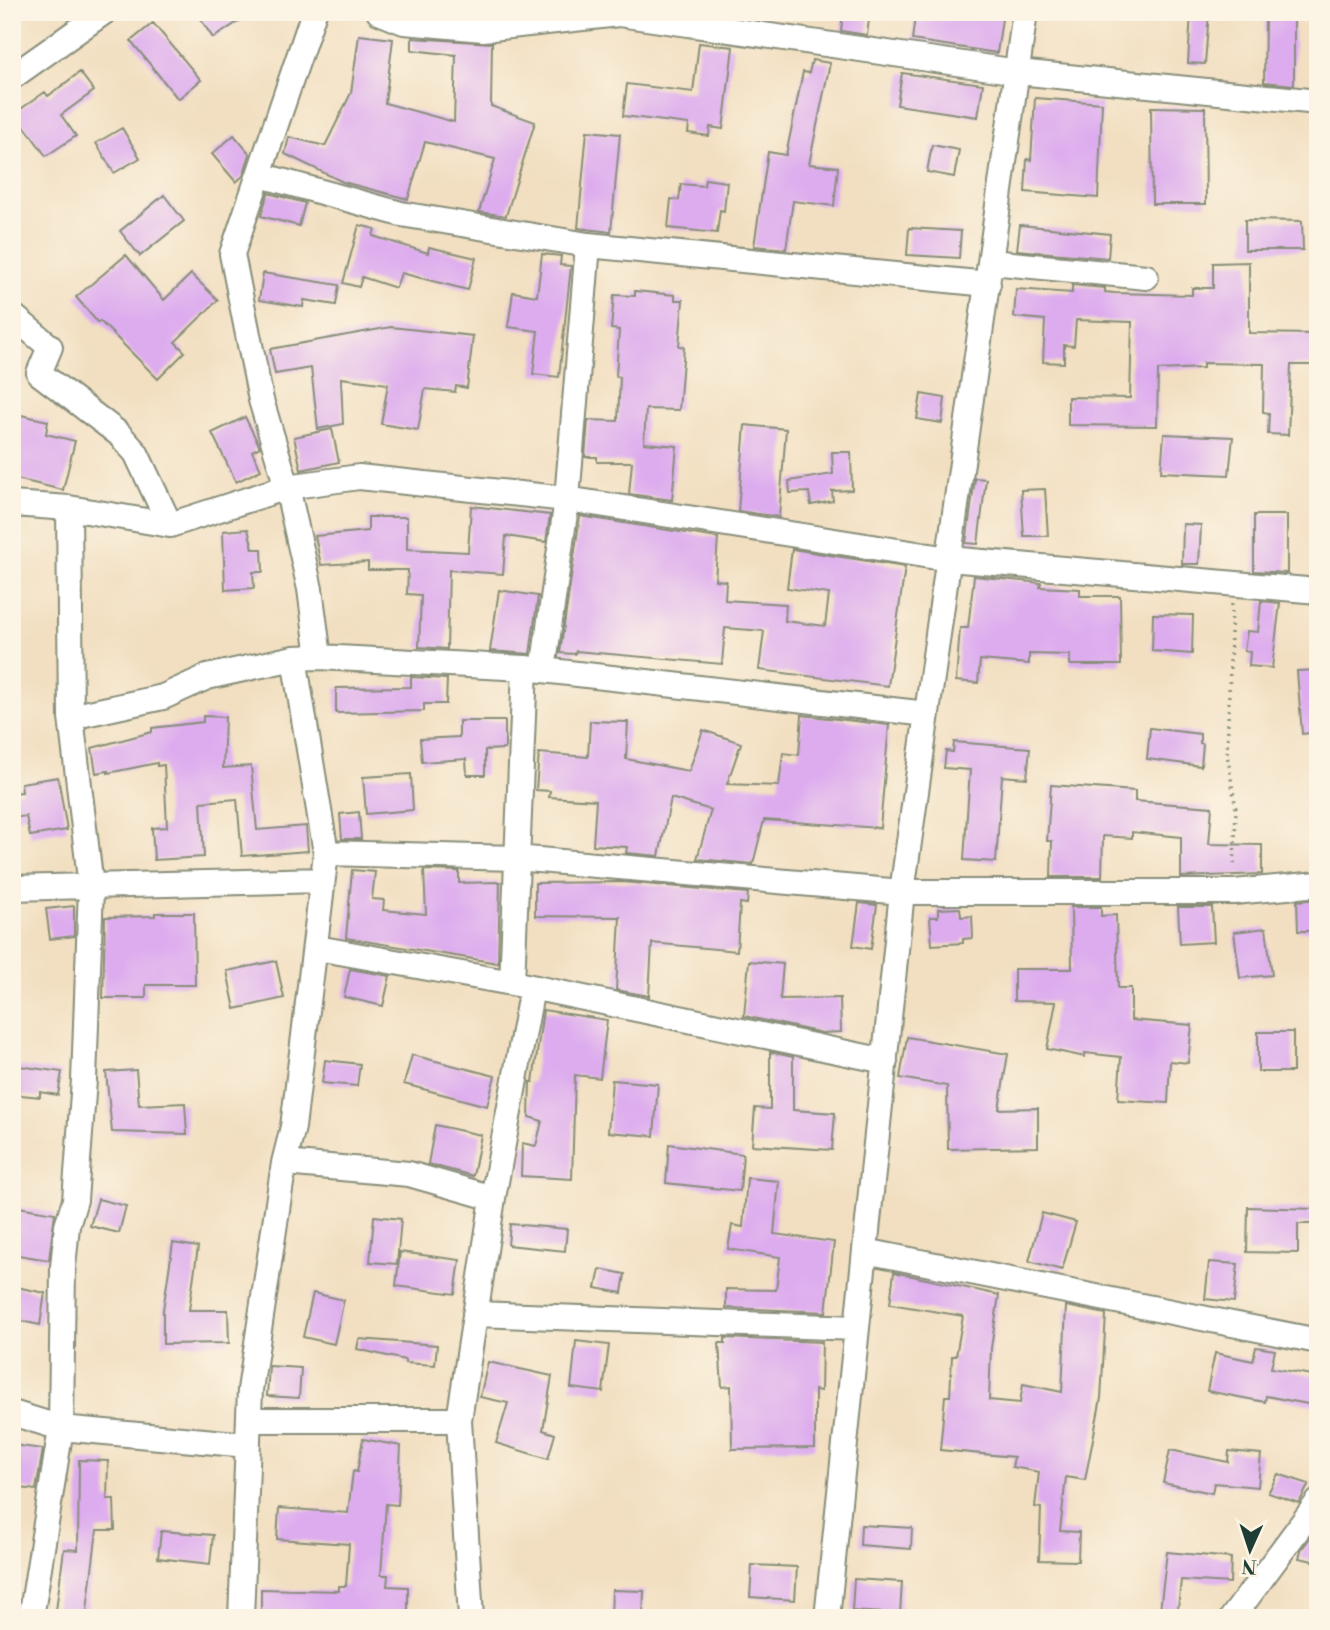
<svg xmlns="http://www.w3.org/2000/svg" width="1330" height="1630" font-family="'Libre Bodoni',serif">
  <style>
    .building { fill: #ddacee }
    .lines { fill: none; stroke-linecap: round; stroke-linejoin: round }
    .minor-casing { stroke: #888e7a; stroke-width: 28 }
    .path { stroke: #888e7a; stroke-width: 3.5; stroke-dasharray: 2 5; stroke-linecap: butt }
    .minor { stroke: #fff; stroke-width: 24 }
  </style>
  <rect width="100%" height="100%" fill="#fcf5e5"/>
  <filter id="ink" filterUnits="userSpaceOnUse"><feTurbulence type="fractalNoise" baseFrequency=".0143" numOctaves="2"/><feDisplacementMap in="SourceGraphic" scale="14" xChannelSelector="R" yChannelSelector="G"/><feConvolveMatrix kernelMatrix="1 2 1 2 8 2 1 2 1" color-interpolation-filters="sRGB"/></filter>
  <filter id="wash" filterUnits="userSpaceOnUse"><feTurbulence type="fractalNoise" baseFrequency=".00686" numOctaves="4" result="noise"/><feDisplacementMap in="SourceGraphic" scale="28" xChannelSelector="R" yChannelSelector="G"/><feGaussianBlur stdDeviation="1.57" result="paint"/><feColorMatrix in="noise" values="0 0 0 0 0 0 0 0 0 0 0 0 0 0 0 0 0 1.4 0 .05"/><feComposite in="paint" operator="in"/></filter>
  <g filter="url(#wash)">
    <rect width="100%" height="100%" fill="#f2dfc1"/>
    <g id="blocks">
      <path class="building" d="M196,12H253L213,38Z
        M843,12H870L867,35L841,31Z
        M919,12L946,16V12H1003L997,53L912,40L915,16H919Z
        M1191,12H1209L1205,64L1188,63Z
        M1265,17H1294V85L1264,82Z
        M153,23L201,80L178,99L131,41Z
        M359,35L393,39L385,103L454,122L456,55L412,50V38L492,43L491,106L535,122L506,216L479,212L495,159L425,142L408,199L343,182L285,154L289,137L325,146L351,93Z
        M699,43L733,47L723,129L710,127L709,136L688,133L689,124L623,116L627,84L693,92Z
        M812,60L830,63L809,164L838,167L834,206L793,201L786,249L754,246L768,152L786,155L803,72L809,73Z
        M80,72L94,91L61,115L76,136L46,156L15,113L45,92L48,96Z
        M902,73L983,84L978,117L897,105Z
        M1035,98L1102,103L1098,198L1025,192L1027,159L1031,160Z
        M1151,107L1205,108L1206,204H1152Z
        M122,128L140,158L114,173L96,143Z
        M587,131L620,134L611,232L578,228Z
        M234,135L250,154L243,176L236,182L212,154Z
        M932,145L959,150L954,177L927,172Z
        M705,179L727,182L724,211L720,210L717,233L668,228L671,199L679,200L681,184L704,186Z
        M268,193L305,203L299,226L261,216Z
        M164,195L184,221L140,256L120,231Z
        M1245,220L1302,221L1303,250H1245Z
        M359,225L375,229L373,236L428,253L429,247L476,258L468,290L401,273L396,288L362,277L359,287L343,283Z
        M1020,225L1110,234L1108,258L1017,250Z
        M909,228L961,231L959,258L907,255Z
        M542,254L561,256L560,265L571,266L559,377L533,374L538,331L508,327L513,292L537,296Z
        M126,255L164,300L191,274L218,300L175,342L185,352L158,379L100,321L98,323L76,297Z
        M1249,262V333L1318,334V365H1291L1288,435L1268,434L1269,413L1263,412L1264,364L1203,363V368L1158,370L1157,426L1068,425V397L1130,398L1132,322L1076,320L1074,346L1064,345V363L1043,362L1045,320L1014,317L1016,289L1072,293V285L1105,288V292L1114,293L1192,295V288H1213V263Z
        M263,273L339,285L336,305L304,300L303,307L259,300Z
        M635,291L675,295V300H683L679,346L684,347L679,410L646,409L644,443L677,446L672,500L629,494L632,462H597V457H585L588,420L618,421L620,377L616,376L619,330L611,329L614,295L635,296Z
        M391,327L473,336L467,388L456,386L455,392L425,389L418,430L381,424L388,384L341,378L343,424L318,429L311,368L275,374L270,349Z
        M921,394L945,398L942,423L917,419Z
        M12,413L48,421L46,434L75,441L63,490L12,478Z
        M245,417L260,447L252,451L261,470L236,482L212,433Z
        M745,425L786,429L779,517L738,511Z
        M332,429L339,462L301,470L294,437Z
        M1164,434L1233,437L1229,475L1161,472Z
        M832,452H851L852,490L832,491L833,501L811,505L809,492L790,493L789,481L833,474Z
        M975,478L986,479L978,544L966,543Z
        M1045,489L1048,536H1024L1021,490Z
        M471,506L550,515L546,542L506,536L503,574L449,570L447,649L419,647L421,595L407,594L408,570H368V562L321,565L315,536L368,531V517H407V549L468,552Z
        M1254,515H1287V573L1254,571Z
        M580,516L718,538L715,580L726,581L725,600L786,604L785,621L825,626L829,594L787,588L792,549L905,567L888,686L759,670L764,631L725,628L722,664L576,651L575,654L560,653Z
        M1183,524L1201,525L1199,564H1182Z
        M248,529L253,549H262L263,572H253L254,588L225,590L223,531Z
        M974,576L1041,583L1040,587L1080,589V596H1120L1121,665H1070V655L1029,654V664L980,660L978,683L956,681L960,628H968Z
        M499,590L538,596L530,654L490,651Z
        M1261,601L1280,603L1272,668L1249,666L1250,652L1244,651L1247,631L1258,632Z
        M1153,614L1193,615L1192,654L1152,651Z
        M1318,670V732L1302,734L1297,671Z
        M411,677L447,679L446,704H424V711L336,713V688L411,687Z
        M802,715L889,725L880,828L764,820L753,864L697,859L711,810L671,798L659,856L626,853L627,847L593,845L596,800L549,797L550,791L536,790L539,753L588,757L590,721L628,722L626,759L689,771L703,730L741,743L727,784L779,786L783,753L799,755Z
        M203,716L225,717L223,768L251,766L257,830L306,826L308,851L242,856L237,799L201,802L204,857L154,860L152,828L167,827L164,765L157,766V763L108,773V771L96,773L92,748L152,732V728L203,722Z
        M459,721H505V749L485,750V775H467L466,759L422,762L420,739L459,737Z
        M1150,728L1200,734V743L1203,744L1201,766L1147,759Z
        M954,742L1030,748L1027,778L1002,776L996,862L964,860L970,770L944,768L946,751L953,752Z
        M411,774L413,810L366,814L363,777Z
        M58,777L67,830L30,836L26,816L12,818V793L22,792L21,783Z
        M1051,785L1135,791V801L1212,807L1209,844L1262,845V874L1181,877V837L1132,832V838L1103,836L1102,877H1051L1052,841H1047Z
        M359,812L361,839H342L340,814Z
        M352,870L375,872L372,899L384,900L383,910L426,914L424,870L459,871V883L500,882L498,963L346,938Z
        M622,882L748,893L747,904L740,903L737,951L652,943L649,996L616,990L620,917L535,916V883Z
        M1318,899V931H1298L1297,901Z
        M859,903L877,905L871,949L853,946Z
        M74,906V936L50,939L46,909Z
        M1071,907H1101V916L1116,915L1118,988H1131V1020L1192,1025L1188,1063L1170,1061L1168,1103L1118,1100L1121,1057L1085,1053V1057L1047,1049L1056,1002L1014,1001V969H1072Z
        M1178,907H1212L1214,942L1180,944Z
        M960,908L961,917L972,916L973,938L963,939V943L932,945L930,917H938V909Z
        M155,913H194L195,985H146V998H103L105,917L155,916Z
        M1266,928L1272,975L1240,978L1234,932Z
        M276,961L284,998L235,1009L227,971Z
        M749,961L783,964L780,999L840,998L841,1032L822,1033L744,1016Z
        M350,969L390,976L383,1006L344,997Z
        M543,1010L607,1020L600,1078L575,1075L572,1179L521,1176L522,1143L536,1146L542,1121L529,1117L530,1082H533Z
        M1258,1032H1293V1072H1258Z
        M907,1037L1008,1054L999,1109L1038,1108V1147L948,1149L947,1086L900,1078Z
        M770,1052L793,1057V1110L835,1113L832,1150L752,1145L755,1108L770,1109Z
        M412,1055L495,1076L487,1106L404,1084Z
        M325,1060L360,1064L357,1086L322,1083Z
        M12,1065L62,1072L58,1095L40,1092V1097L12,1094Z
        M136,1070L139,1105L185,1103L187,1134L112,1132L106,1072Z
        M612,1080L658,1084L654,1136L608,1132Z
        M435,1125L481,1135L473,1176L428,1164Z
        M669,1144L743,1154L740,1191L666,1183Z
        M747,1178L779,1181L774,1234L834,1242L826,1312L726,1308V1289L776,1290L780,1257L728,1249L732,1225L743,1227Z
        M98,1199L126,1206L119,1233L90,1226Z
        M12,1206L55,1213L49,1260L12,1254Z
        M1248,1207L1318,1209V1224H1298V1253L1247,1252Z
        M1042,1213L1076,1222L1062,1270L1029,1261Z
        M374,1216L401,1219L397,1264L370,1262Z
        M510,1224L567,1229L565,1251L508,1245Z
        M173,1243L198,1247L189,1310H228L229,1343L163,1344V1310Z
        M400,1252L460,1260L455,1294L396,1286Z
        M1209,1262L1238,1264L1234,1302L1205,1299Z
        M600,1269L625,1274L622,1293L596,1288Z
        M894,1272L999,1295L991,1348L989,1400L1020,1403L1023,1384L1062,1392L1066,1306L1106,1314L1101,1398L1085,1480L1066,1477L1060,1531L1079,1532L1078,1561L1039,1560L1041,1508L1035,1507L1039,1472L1012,1467L1014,1457L940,1450L945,1396H950L952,1356H956L963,1316L890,1304Z
        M12,1286L45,1293L40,1325L12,1319Z
        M313,1293L344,1300L334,1344L303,1337Z
        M725,1338L822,1342L821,1391L815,1390V1448L732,1449L731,1386L722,1387L719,1343H725Z
        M359,1339L437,1345L435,1365L405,1363V1360L357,1349Z
        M576,1341L609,1345L603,1392L571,1388Z
        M1256,1347L1275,1350L1271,1368L1318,1376V1406L1266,1396L1265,1402L1207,1391L1215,1353L1253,1361Z
        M488,1362L552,1376L543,1430L555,1434L548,1459L496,1443L508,1403L480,1397Z
        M269,1366L301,1368L299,1398L267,1396Z
        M363,1439L401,1446L398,1505L386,1504L381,1575H388L387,1586L408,1587V1614L334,1613V1618H261V1589L339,1591V1586H346L349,1544L277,1539L279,1508L348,1513L353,1471L357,1472Z
        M12,1445L43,1449L36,1490L12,1487Z
        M1170,1450L1228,1462L1229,1451L1261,1454L1258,1487L1214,1483L1212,1493L1163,1483Z
        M79,1460L108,1461L107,1499H114L115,1530H97L86,1618H55L64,1549L78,1550Z
        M1278,1474L1309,1484L1299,1503L1268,1493Z
        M861,1525L912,1528L911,1549L860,1545Z
        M1318,1527V1562L1299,1558L1301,1550Z
        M161,1531L213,1535L210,1564L158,1558Z
        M1167,1552L1231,1558L1230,1583L1181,1580L1177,1618H1159Z
        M752,1565L797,1567L795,1600L750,1597Z
        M854,1579L902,1582L900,1614L852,1611Z
        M612,1590L644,1591L643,1618H611Z"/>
    </g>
  </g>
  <g filter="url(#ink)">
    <use href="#blocks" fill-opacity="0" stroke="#888e7a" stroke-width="2"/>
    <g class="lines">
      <defs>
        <path id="minor" d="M314,12L232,254L261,400L287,487L310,589L319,657
          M379,12L404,22L483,29L619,14L1018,72L1318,102
          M12,77L104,12
          M260,175L401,214L588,245L988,284
          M991,262L1146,277
          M12,315L50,347L39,373L119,434L136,453L170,525
          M12,504L69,508L170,525L287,487L359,477L567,499L949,559L1318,591
          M543,670L567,499L588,245
          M71,717L163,697L207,677L294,658L319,657L525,668L927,714
          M326,853L516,858L902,892H1234L1318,884
          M12,888L322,880
          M317,948L512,983L885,1061
          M512,983L525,668
          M284,1163L409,1174L493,1198
          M865,1251L1318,1341
          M475,1314L857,1328
          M12,1413L61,1428L248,1445
          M249,1420H459
          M31,1618L61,1428L63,1267L67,1226L75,1200L84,1080L91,887L71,717L69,508
          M241,1618L250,1390L284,1163L293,1127L326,853L294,658
          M471,1618L459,1420L493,1198L532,988
          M827,1618L902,892L1025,12
          M1232,1618L1318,1502"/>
      </defs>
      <use href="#minor" class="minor-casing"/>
      <path class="path" d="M1232,604L1227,754L1236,809L1234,869"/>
      <use href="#minor" class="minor"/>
    </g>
  </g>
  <rect width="1330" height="1630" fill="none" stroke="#fcf5e5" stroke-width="42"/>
  <g transform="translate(1250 1550) rotate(183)" stroke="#fcf5e5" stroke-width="5" paint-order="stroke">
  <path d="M0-5L12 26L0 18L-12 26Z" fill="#1f3d34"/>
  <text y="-10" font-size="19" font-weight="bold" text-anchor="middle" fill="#1f3d34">N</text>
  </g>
</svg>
